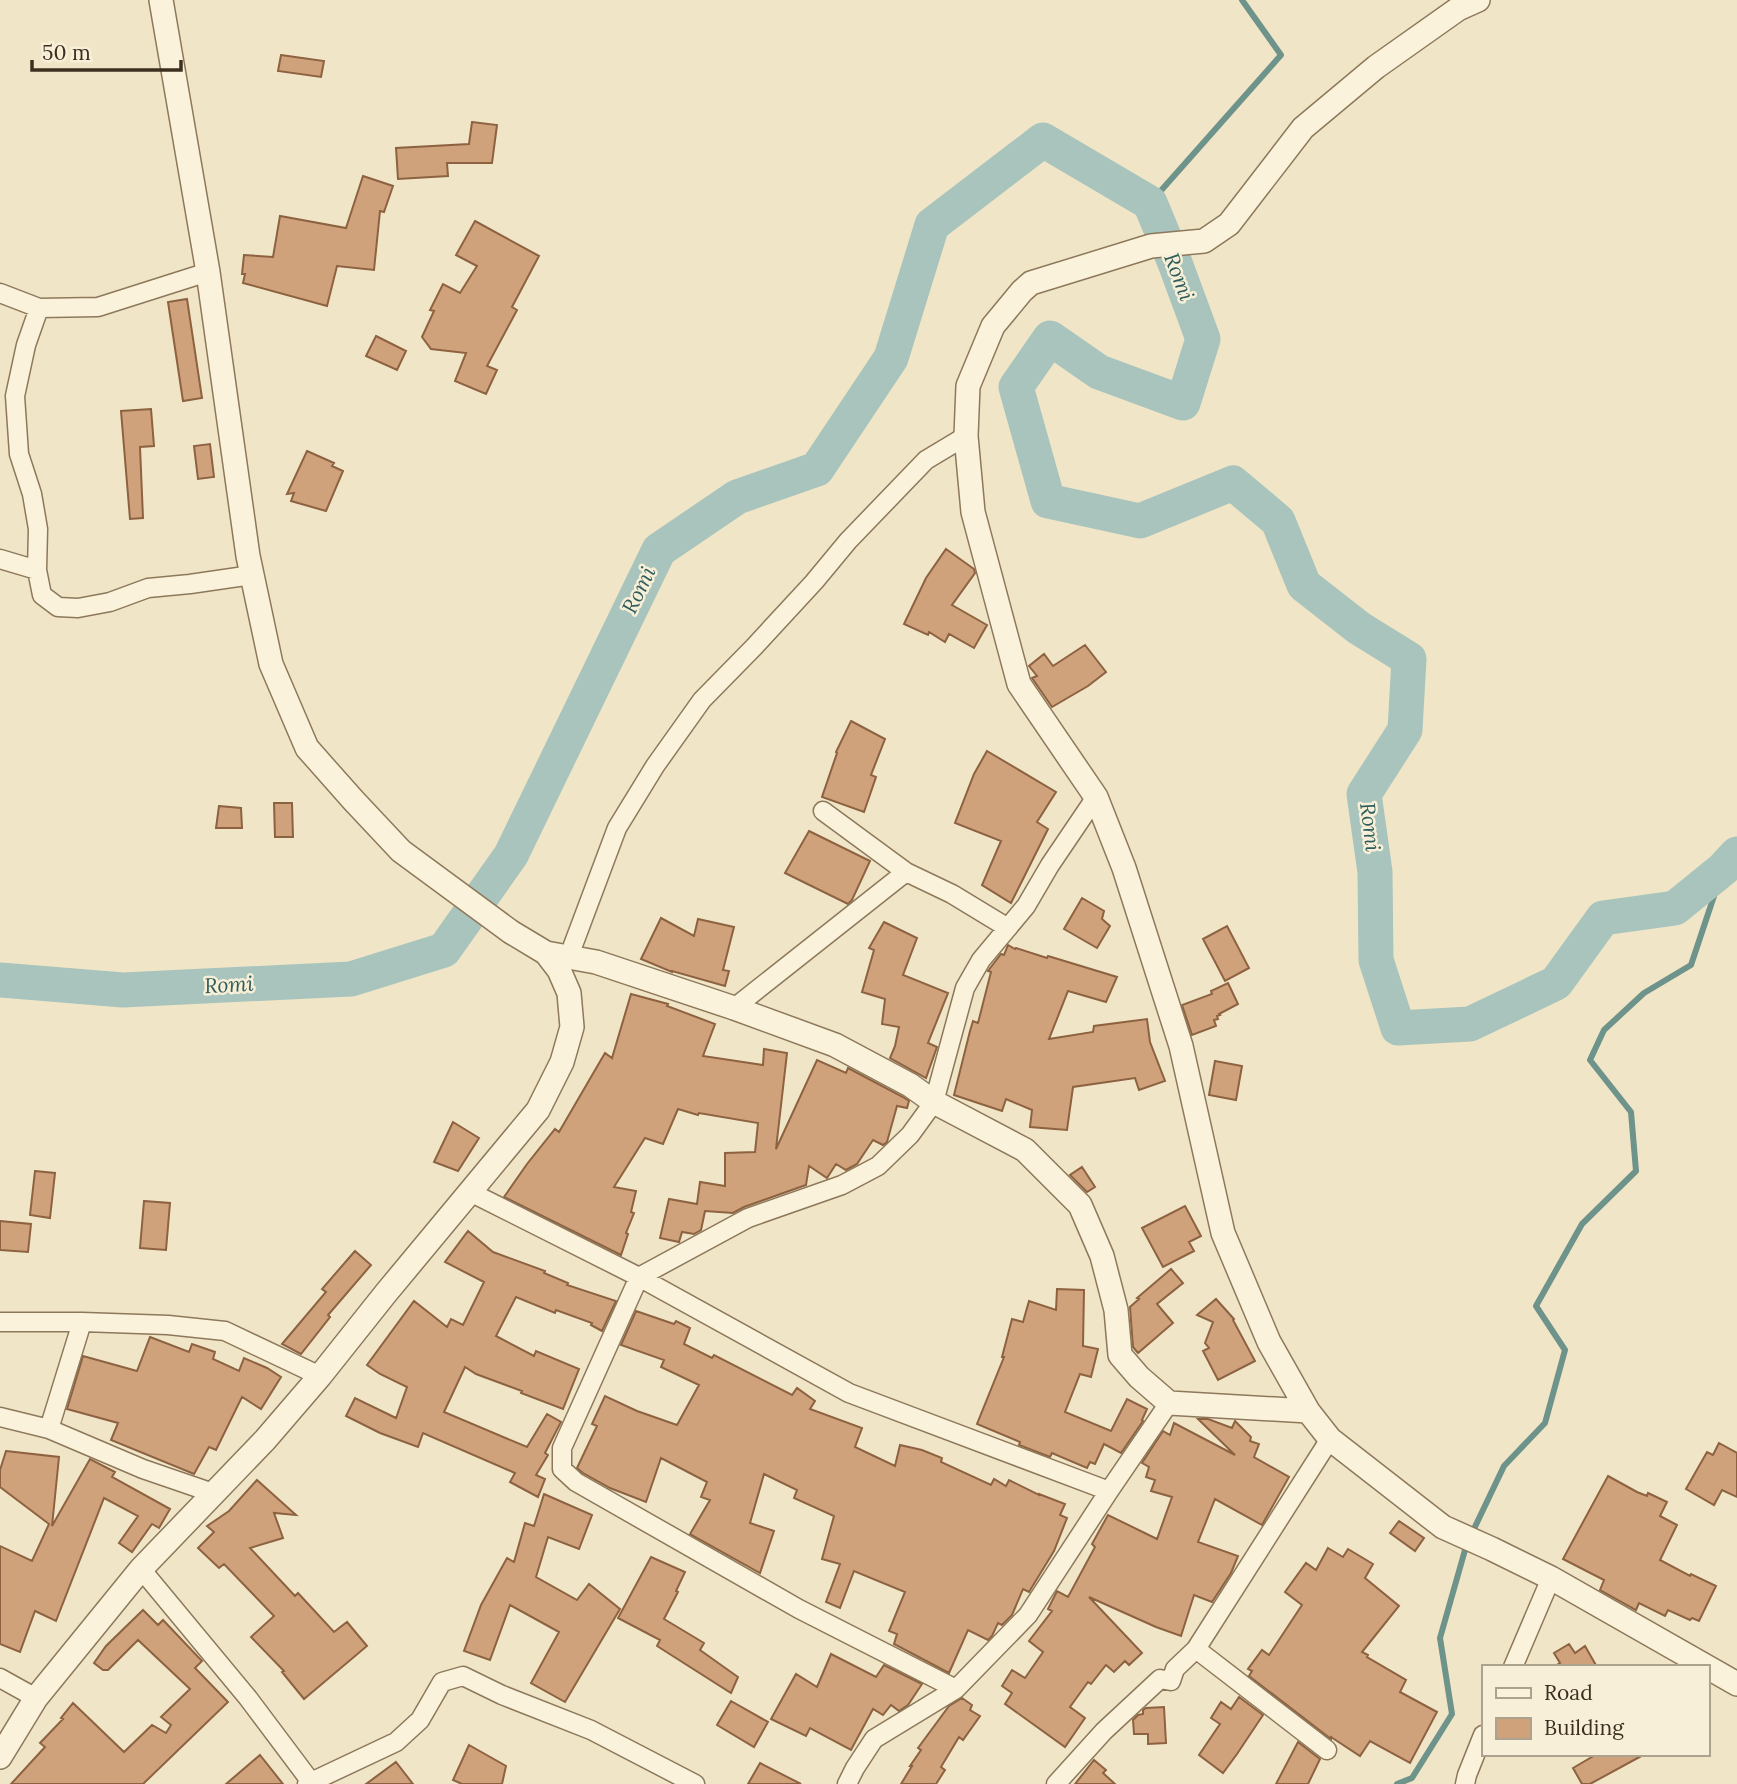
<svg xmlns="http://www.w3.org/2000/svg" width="1737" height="1784" font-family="Lora,serif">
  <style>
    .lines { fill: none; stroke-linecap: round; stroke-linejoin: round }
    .stream { stroke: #6e938b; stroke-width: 6 }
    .river { stroke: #a8c4bd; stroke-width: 35 }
    .building { fill: #cfa27c; stroke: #8d6240; stroke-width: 2 }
    .minor-casing { stroke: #8d785b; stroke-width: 21 }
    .tertiary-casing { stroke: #8d785b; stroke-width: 26 }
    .minor { stroke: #faf2db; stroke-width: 18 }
    .tertiary { stroke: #faf2db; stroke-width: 23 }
    .labels { text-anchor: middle; stroke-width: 5; stroke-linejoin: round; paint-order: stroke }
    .water-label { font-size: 21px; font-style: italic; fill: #2f5d5c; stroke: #f7efd7 }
  </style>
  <rect width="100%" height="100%" fill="#f0e6c7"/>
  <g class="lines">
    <path class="stream" d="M1150,203L1281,55L1242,0
      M1472,1533L1504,1466L1545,1423L1565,1350L1536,1306L1582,1224L1636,1171L1631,1112L1590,1060L1604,1030L1644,993L1691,965L1723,869
      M1397,1784L1412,1778L1452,1714L1440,1638L1467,1543"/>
    <path class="river" d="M0,980L123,990L351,979L444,950L511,855L659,550L737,497L817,469L891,358L932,225L1043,140L1150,203L1175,263L1203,339L1183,403L1099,372L1050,338L1016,387L1048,501L1140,521L1233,483L1278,521L1304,585L1359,628L1409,659L1405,730L1364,794L1375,872L1376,960L1398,1028L1470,1024L1556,983L1603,918L1675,908L1723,869L1737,854"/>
  </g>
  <path class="building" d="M281,55L324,61L321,77L278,71Z
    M472,122L497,125L492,163H447L448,176L398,179L396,148L469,144Z
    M363,176L393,186L384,212L380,211L374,270L337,266L327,306L243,283L245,274H242L244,255L273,257L280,216L346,228Z
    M475,221L539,256L512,307L517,310L487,366L497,370L486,394L455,381L466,353L431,349L422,337L434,311L430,310L443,284L460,293L477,266L456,255Z
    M187,299L202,398L183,401L168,302Z
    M376,336L406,351L397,370L366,356Z
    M151,409L154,446L140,447L143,518L130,519L121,411Z
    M210,444L214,477L198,479L194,446Z
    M307,451L334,463L332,466L343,471L326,511L291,501L294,493L287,494Z
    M946,549L974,569L975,573L952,605L987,625L974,648L949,634L945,642L929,632L928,635L904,624L926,578Z
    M1085,645L1106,672L1088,686L1052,707L1032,678L1037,676L1029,666L1044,654L1053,666Z
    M851,721L885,739L871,775L876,777L864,812L822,797L837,753L836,752Z
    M987,751L1056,792L1037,822L1048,829L1011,903L982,885L1001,841L955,823L974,774Z
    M274,803H292L293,837H275Z
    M219,806L241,808L242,828H216Z
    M809,831L870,861L852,900L848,904L785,873Z
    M1082,898L1104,911L1102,919L1110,926L1097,948L1064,929Z
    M661,918L694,936L698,919L734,927L723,970L729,971L725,986L672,971V972L641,959Z
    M884,922L917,938L903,975L948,993L928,1043L937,1047L926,1078L890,1058L895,1046L899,1027L882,1024L885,999L862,992L874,950L869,948Z
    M1227,926L1249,968L1225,981L1203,939Z
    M1008,945L1015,949L1016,948L1047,958L1048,956L1117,977L1106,1002L1068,991L1049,1039L1093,1032L1094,1026L1147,1019L1150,1042L1165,1081L1139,1090L1135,1078L1073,1087L1067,1130L1030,1127L1032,1110L1006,1099L1002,1111L954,1095L970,1031L973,1021L978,1023L991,972L988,971L1001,954L1004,955Z
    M1228,983L1238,1004L1219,1014L1220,1015L1217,1016L1218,1019L1214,1020L1216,1026L1192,1035L1182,1005L1212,994L1211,991Z
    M631,994L668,1004L667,1006L715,1024L703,1056L763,1065L764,1049L787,1053L776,1149L817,1060L846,1073L848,1068L903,1097L909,1101L907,1108L897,1106L887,1142L883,1145L873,1140L857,1164L846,1170L836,1164L827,1178L809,1166L806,1185L744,1207L733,1213L705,1211L701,1230L694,1234L682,1232L679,1242L660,1238L669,1199L697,1204L700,1182L725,1186V1153L755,1152L758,1123L699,1113L698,1115L678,1109L663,1144L645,1138L614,1187L636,1191L631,1212L634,1213L626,1233L628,1234L621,1255L504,1197L527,1164L555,1129L559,1132L605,1053L612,1058Z
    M1215,1061L1242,1066L1236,1100L1209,1095Z
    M453,1122L479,1138L458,1171L434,1162Z
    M1082,1167L1095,1187L1087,1192L1070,1175Z
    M35,1171L55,1173L50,1218L30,1215Z
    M144,1201L170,1203L166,1250L140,1248Z
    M1185,1206L1201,1236L1189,1242L1194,1251L1163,1267L1142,1228Z
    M0,1221L31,1224L28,1252L0,1250Z
    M468,1231L493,1252L545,1271L544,1273L568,1283L567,1285L616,1301L602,1331L591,1325L592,1323L556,1310L555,1313L516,1297L496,1336L534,1356L536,1351L579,1369L563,1409L521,1393L522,1391L476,1374L465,1367L444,1412L527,1447L547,1414L561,1422L545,1453L548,1455L536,1475L545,1479L538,1497L510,1482L515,1473L423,1433L418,1447L380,1433L346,1416L355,1398L396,1418L407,1387L380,1374L367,1365L414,1301L447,1327L451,1319L463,1325L484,1282L445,1262Z
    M355,1251L371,1265L328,1315L330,1317L301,1354L282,1344L326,1292L322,1289Z
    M1171,1269L1183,1283L1157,1304L1173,1323L1138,1353L1133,1347L1130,1307L1139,1299L1137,1298Z
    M1057,1289L1084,1290L1083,1346L1098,1349L1091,1377L1080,1374L1065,1412L1111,1431L1127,1399L1147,1409L1142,1420L1143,1421L1121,1453L1104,1444L1095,1464L1090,1462L1087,1468L1052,1453L1050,1457L1019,1445L1020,1442L977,1424L1004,1357H1002L1012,1319L1023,1322L1029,1301L1056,1310Z
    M1216,1299L1234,1319L1233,1320L1255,1361L1218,1380L1203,1351L1209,1348L1205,1343L1213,1322L1197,1315Z
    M636,1311L674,1324L676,1321L690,1328L684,1344L712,1358L714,1355L792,1395L797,1388L815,1401L810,1409L862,1428L855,1447L895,1466L900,1445L922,1450L942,1458L941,1462L991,1485L994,1479L1006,1486L1009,1480L1039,1495V1494L1065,1504L1060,1515L1067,1518L1054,1551L1029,1592L1023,1589L1012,1615L1002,1625L998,1623L992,1636L988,1640L968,1630L949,1673L894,1644L897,1634L889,1631L905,1592L854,1571L840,1608L826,1602L840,1564L822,1559L834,1516L794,1498L797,1490L764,1474L750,1523L774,1531L760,1573L690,1534L710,1500L701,1497L707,1482L661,1458L646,1502L610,1488L583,1473L577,1468L597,1426L592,1424L605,1396L637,1411L677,1425L699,1385L661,1367L664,1360L621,1345Z
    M150,1337L189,1352L192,1344L215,1352L213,1359L239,1371L244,1358L267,1368L281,1377L261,1409L242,1397L216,1450L209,1447L194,1474L111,1440L118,1423L67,1409L83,1356L137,1371Z
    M1198,1419H1208L1232,1428L1235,1421L1251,1437L1250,1441L1259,1444L1254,1457L1289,1477L1262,1525L1215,1499L1198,1542L1238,1556L1231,1573L1212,1602L1194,1595L1181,1636L1156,1627L1089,1597L1142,1653L1129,1665L1125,1661L1114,1672L1106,1665L1091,1684L1088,1682L1070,1707L1085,1718L1065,1747L1005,1704L1012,1693L1002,1686L1012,1670L1025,1678L1043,1652L1029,1641L1052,1611L1048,1609L1057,1591L1068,1597L1095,1547L1092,1544L1108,1515L1157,1539L1172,1497L1151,1491L1155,1480L1146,1477L1149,1467L1142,1463L1163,1431L1170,1435L1174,1423L1235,1455Z
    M1719,1443L1737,1453V1497L1722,1490L1714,1505L1686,1489L1707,1452L1713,1455Z
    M6,1451L59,1457L52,1526L90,1459L115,1472L112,1477L170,1509L159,1528L152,1524L132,1552L119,1543L138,1516L104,1498L56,1621L35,1611L20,1652L0,1644V1546L32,1561L49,1524L0,1487V1470Z
    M1608,1476L1637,1492L1647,1496L1648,1493L1667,1502L1660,1516L1677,1525L1660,1560L1690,1576L1691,1574L1716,1586L1699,1621L1692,1618L1690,1620L1668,1610L1665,1616L1639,1603L1636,1610L1600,1590L1604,1580L1563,1559Z
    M257,1480L296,1515L274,1513L283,1538L250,1548L295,1596L298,1593L334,1632L347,1622L367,1646L304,1699L282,1672L284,1671L251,1637L274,1616L224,1564L219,1568L198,1548L214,1532L207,1526L229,1511Z
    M544,1494L592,1515L579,1549L548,1537L536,1577L577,1600L589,1584L620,1609L565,1702L531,1683L559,1632L510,1605L490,1660L464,1651L481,1605L507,1558L514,1562L525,1523L534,1526Z
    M1399,1521L1424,1538L1415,1551L1390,1533Z
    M1328,1548L1343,1557L1348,1549L1373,1564L1365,1578L1399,1606L1362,1652L1368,1655L1367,1657L1406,1680L1400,1692L1437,1712L1410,1763L1370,1741L1360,1756L1331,1737V1739L1249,1676L1252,1671L1248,1669L1262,1650L1269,1655L1302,1605L1285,1592L1306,1563L1316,1570Z
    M651,1557L685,1572L676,1591L678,1592L664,1619L704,1643L700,1650L738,1677L731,1693L657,1646L660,1640L618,1618Z
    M143,1610L158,1625L163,1620L202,1661L195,1668L228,1702L143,1784H11L45,1747L40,1743L63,1719L61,1718L73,1703L124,1752L152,1725L166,1733L171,1725L161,1717L190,1689L138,1640L108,1670H103L94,1663L106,1646Z
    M1569,1644L1575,1653L1585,1646L1597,1667H1553L1560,1663L1554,1653Z
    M831,1654L876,1677L884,1665L922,1684L908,1705L899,1711L891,1705L883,1715L873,1709L851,1750L810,1728L806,1736L771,1719L796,1674L817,1687Z
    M1239,1697L1263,1715L1237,1754L1223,1773L1199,1755L1220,1724L1211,1718L1221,1702L1231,1709Z
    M962,1698L972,1705L970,1710L980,1716L963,1740L959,1737L941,1767L945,1770L936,1784H901L912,1766H910L921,1750L918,1748L949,1706Z
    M731,1701L768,1722L754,1747L717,1725Z
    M1164,1707L1166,1743L1148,1744V1734H1134L1133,1720L1138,1715L1143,1714V1710L1146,1708Z
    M1298,1742L1320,1759L1308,1784H1276Z
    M469,1745L506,1766L502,1784H462L453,1780Z
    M1597,1754H1645L1590,1784H1582L1573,1768Z
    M260,1755L283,1784H226Z
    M1094,1760L1106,1770L1103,1773L1115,1784H1075Z
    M396,1762L413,1784H366Z
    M760,1763L801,1784H748Z"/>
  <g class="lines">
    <defs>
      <path id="minor" d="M0,293L39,308L98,307L208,272
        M39,308L26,345L15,396L19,454L32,494L38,529L37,570L42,595L58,607L78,608L110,602L148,588L190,584L252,575
        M0,559L37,570
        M823,811L906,872L952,894L1008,928
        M569,956L617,828L655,766L702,700L754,647L814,582L848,541L926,460L966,436
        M734,1008L906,872
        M470,1192L639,1277L849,1393L1109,1491
        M0,1322H82L168,1325L225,1331L320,1376
        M0,1417L49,1429L143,1469L213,1493
        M49,1429L82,1322
        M141,1569L248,1698L311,1782
        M1196,1649L1327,1750
        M1513,1667L1551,1578
        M0,1678L36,1698
        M956,1689L799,1609L576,1482L562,1469V1448L639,1277L748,1218L842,1185L878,1166L910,1135L934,1102L965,988L981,960L1026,906L1050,865L1096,797
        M307,1784L396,1742L420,1720L442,1682L463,1676L502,1695L591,1730L695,1784
        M847,1784L855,1768L874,1739L956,1689L1028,1615L1109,1491L1169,1403
        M1056,1784L1104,1731L1160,1679L1171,1681L1175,1669L1196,1649L1330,1439
        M1465,1784L1467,1775L1483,1735"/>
      <path id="tertiary" d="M1478,0L1458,9L1376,67L1303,128L1229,224L1204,241L1151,246L1031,283L1022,291L993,326L968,386L966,436L973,512L1019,684L1096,797L1124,868L1181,1046L1223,1233L1269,1342L1308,1411L1330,1439L1443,1527L1492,1549L1551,1578L1737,1684
        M546,953L596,962L734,1008L835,1045L910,1085L934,1102L1025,1150L1080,1205L1102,1256L1116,1310L1120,1355L1139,1377L1169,1403L1308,1411
        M0,1757L36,1698L141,1569L265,1440L320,1376L386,1293L538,1110L562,1062L572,1027L569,993L559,970L546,953L511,932L401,851L354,801L307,748L271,664L248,556L208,272L161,0"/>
    </defs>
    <use href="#minor" class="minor-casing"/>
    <use href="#tertiary" class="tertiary-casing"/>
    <use href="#minor" class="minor"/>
    <use href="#tertiary" class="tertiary"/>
  </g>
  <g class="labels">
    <g class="water-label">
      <text transform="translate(1179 277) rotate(69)" y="7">Romi</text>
      <text transform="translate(639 590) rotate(-64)" y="7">Romi</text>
      <text transform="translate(1370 827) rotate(83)" y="7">Romi</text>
      <text transform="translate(229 985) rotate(-3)" y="7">Romi</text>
    </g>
  </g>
  <rect x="1482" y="1665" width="228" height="91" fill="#f7efd7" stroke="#ada28e" stroke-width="2"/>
  <rect x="1496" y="1688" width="35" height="10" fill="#faf2db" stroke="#ada28e" stroke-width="2"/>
  <text x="1544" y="1700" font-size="21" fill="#3d2f20">Road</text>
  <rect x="1496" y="1718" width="35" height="21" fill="#cfa27c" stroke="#ada28e" stroke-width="2"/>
  <text x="1544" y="1735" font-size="21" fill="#3d2f20">Building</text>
  <path d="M32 60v10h149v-10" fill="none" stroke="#3d2f20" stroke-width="3.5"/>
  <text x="42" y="60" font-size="21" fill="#3d2f20" stroke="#f7efd7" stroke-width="5" paint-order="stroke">50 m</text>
</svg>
